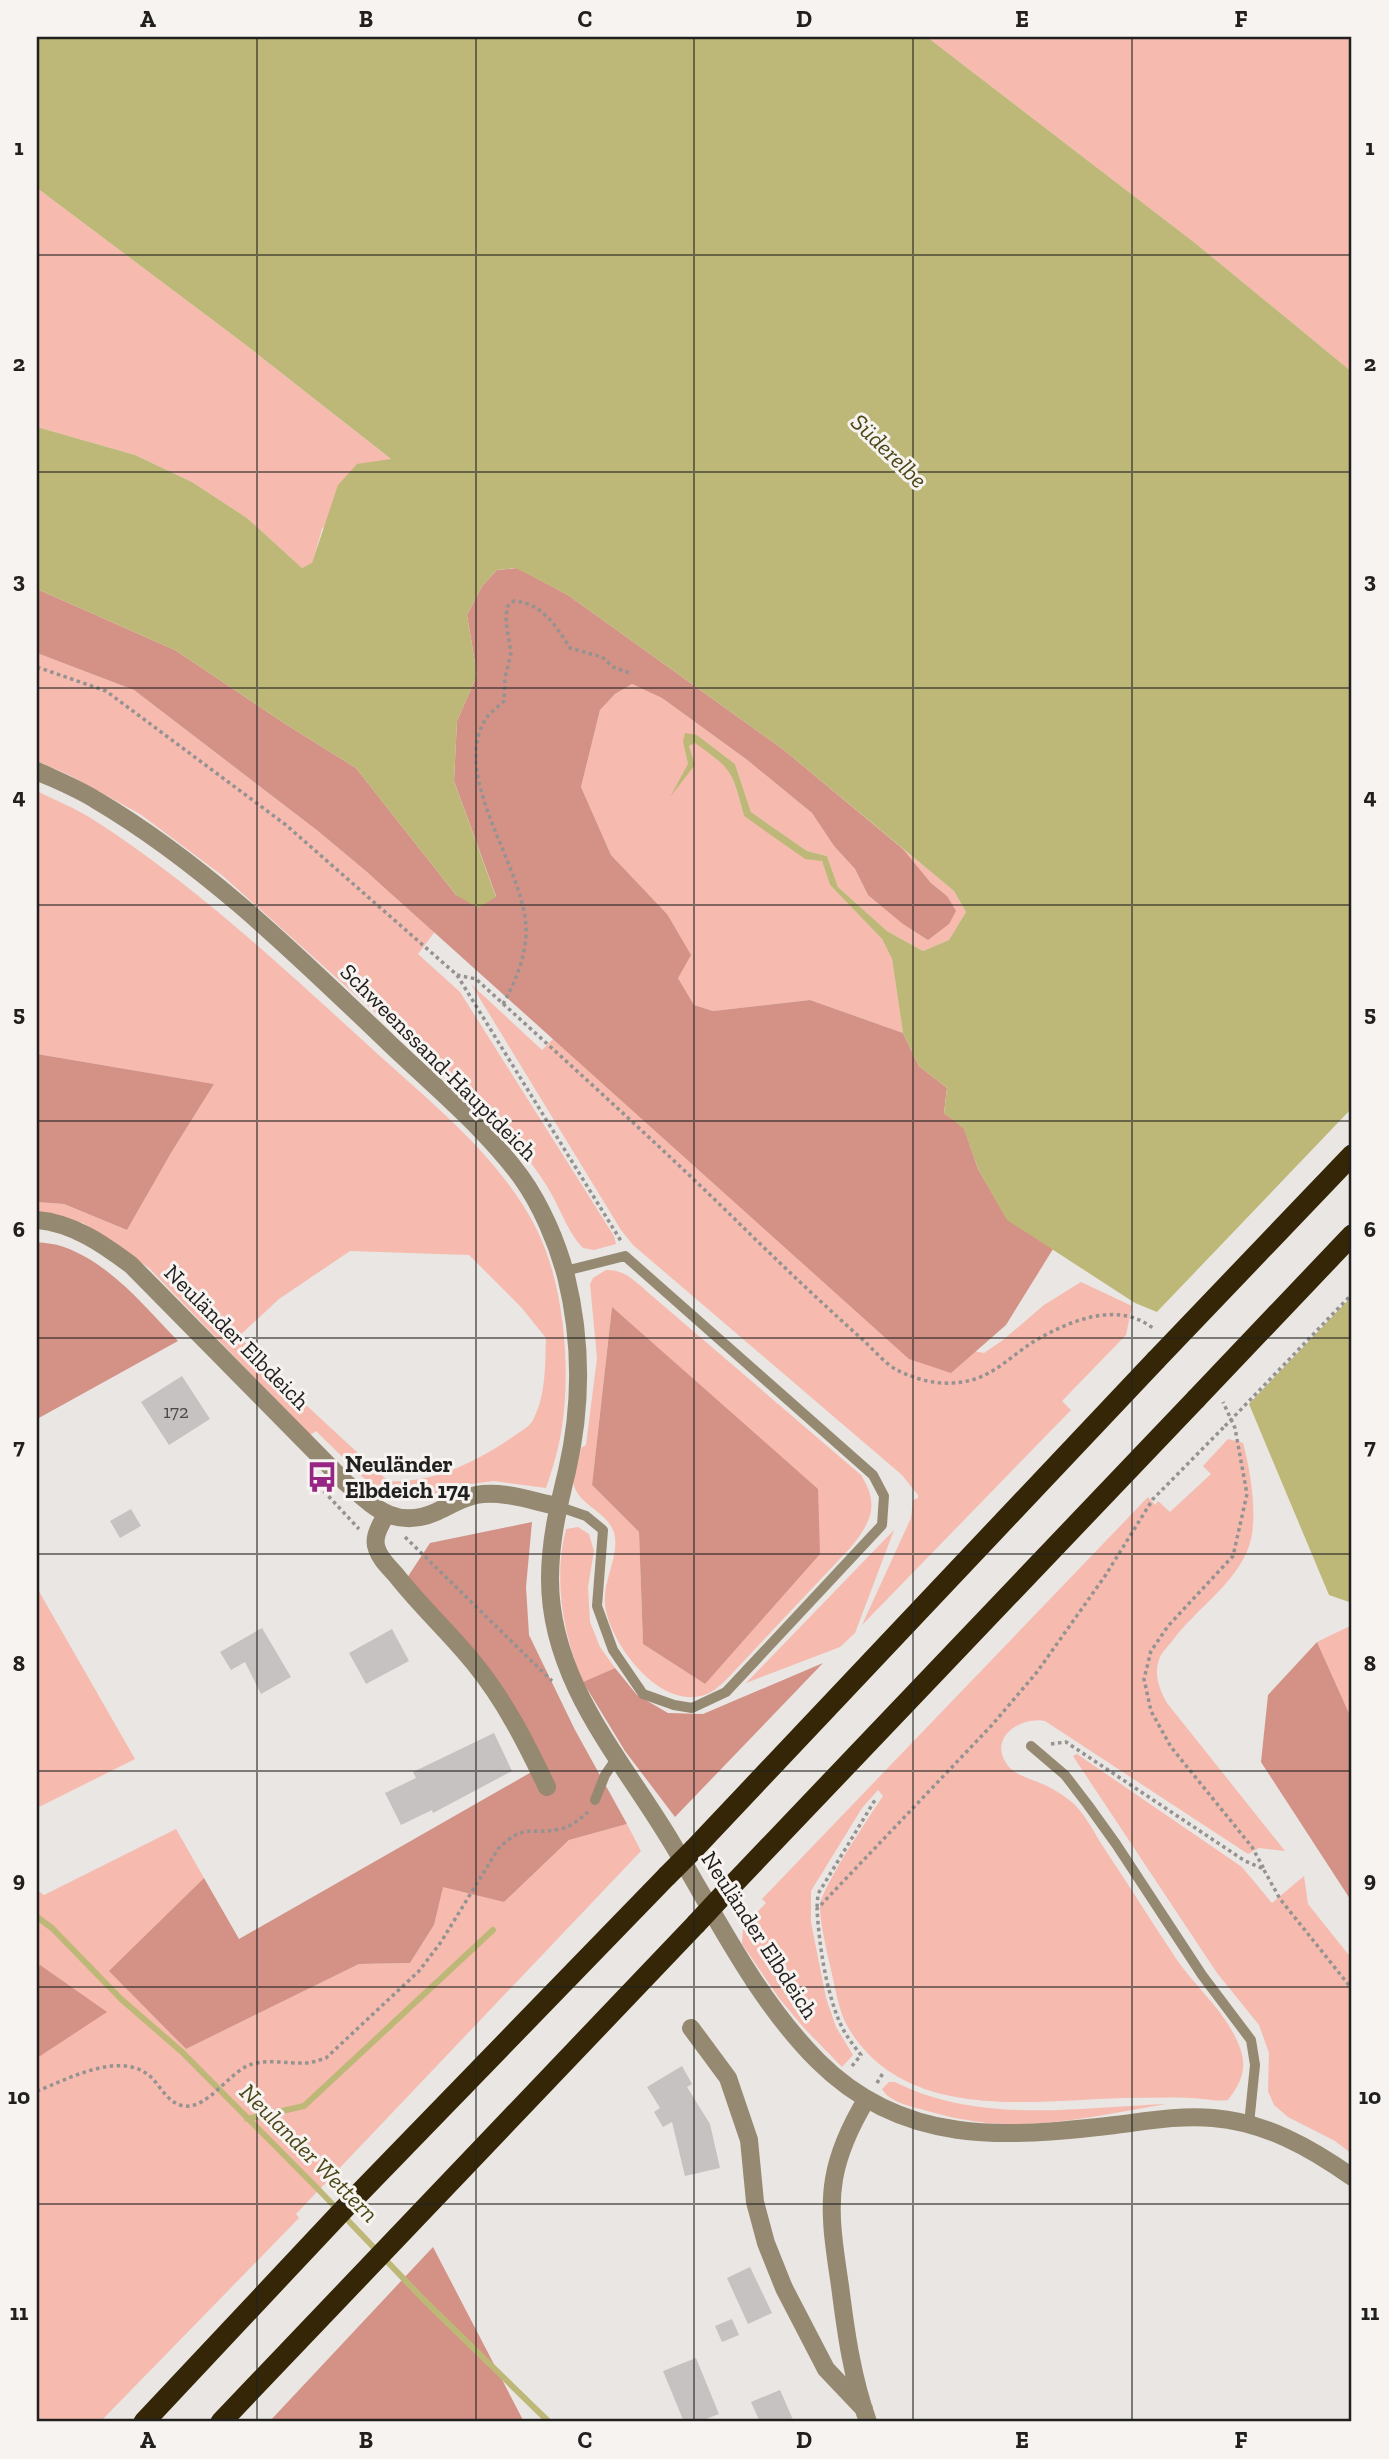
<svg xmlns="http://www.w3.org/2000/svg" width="1389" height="2459" font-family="'Zilla Slab',serif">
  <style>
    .green { fill: #f6baaf; fill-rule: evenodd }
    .forest { fill: #d49185 }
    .water { fill: #beb878 }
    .pier { fill: #e9e6e3 }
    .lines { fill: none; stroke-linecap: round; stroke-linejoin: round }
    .stream { stroke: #beb878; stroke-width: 6 }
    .building { fill: #c6c2c1 }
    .path { stroke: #959391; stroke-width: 3.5; stroke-dasharray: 3.5 3.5; stroke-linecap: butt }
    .service { stroke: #958971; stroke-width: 10 }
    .minor { stroke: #958971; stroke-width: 18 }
    .tertiary { stroke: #958971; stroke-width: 18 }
    .motorway { stroke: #342606; stroke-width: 21 }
    .path-bridge { stroke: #959391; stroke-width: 3.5; stroke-dasharray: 3.5 3.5; stroke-linecap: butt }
    .motorway-bridge { stroke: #342606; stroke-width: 21 }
    .grid { fill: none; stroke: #21201f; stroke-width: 2; stroke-opacity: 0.55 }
    .labels { text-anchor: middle; stroke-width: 6; stroke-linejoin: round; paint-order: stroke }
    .number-label { font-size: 19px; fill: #4a4848 }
    .street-label { font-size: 23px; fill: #21201f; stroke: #f6f3f1 }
    .poi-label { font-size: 23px; font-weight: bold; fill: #21201f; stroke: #f6f3f1; text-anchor: start }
    .water-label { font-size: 24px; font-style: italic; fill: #4c4716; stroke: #f6f3f1 }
    .neatline { fill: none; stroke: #21201f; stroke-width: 2.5 }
    .grid-label { font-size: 23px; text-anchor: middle; font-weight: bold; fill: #21201f }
  </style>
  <rect width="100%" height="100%" fill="#e9e6e3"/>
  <path class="green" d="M927,37H1352V372L1195,243Z
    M37,188L238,339L392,460L378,462L322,529L312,564L302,568L247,518L192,482L135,455L37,427Z
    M37,653L134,690L318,831L367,872L440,925L418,954L460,992L614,1236L616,1244L594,1250L583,1248C569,1234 562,1213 552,1195C535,1164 511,1139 487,1113L223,876L140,814L71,776L37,761Z
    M632,684L662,698L746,759L812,813L834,846L855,869L868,895L947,896L931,883L903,849L954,891L966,912L949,940L923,951L887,931L838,887L827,856L807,851L751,812L735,764L697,735L683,742L688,764L695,765L689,746L695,742C733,770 732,771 744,816L822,861L830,885L882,939L892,959L903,1033L810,1000L713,1011L694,1005L678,978L667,914L611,855L581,787L600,710L615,694Z
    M37,791C54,800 73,807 89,817C192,882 281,966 370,1047C430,1102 500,1156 537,1230C564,1285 571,1367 562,1427C559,1447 553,1468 546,1488L494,1481L455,1486L421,1499L403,1501L369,1483L316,1431L310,1435L149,1268L83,1223L37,1212V1202L64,1204L127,1230L171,1153L214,1084L37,1054ZM350,1251L469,1255L521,1307L546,1338C545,1365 546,1394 534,1418C531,1426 521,1431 514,1436C478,1461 433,1484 388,1481L291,1391L239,1336L279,1299Z
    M471,984L542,1050L566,1026L917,1340L984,1353L1003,1340L1044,1305L1081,1282L1132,1306L1126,1335L1062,1401L1071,1410L862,1625L911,1518L913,1500L918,1498V1495L902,1475L633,1245L621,1230Z
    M606,1270C625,1269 637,1283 651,1295L861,1475C880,1505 871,1522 851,1547L724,1682C719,1686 713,1692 707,1694C662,1712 614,1648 606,1611C600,1585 618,1562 615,1537C611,1510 573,1506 573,1478C573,1468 579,1456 582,1447L586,1445L597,1358L590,1284L593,1278ZM612,1307L705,1684L643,1644L639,1532L592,1485Z
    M1228,1439L1243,1443C1251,1472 1259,1522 1248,1549C1233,1586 1196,1609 1173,1640C1169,1645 1163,1651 1160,1657C1153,1673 1159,1689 1167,1703L1285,1851L1259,1848L1248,1854L1045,1721C1021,1716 989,1737 1006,1763C1014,1776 1035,1780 1047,1786C1057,1791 1066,1797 1074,1804C1086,1816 1095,1834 1104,1848C1129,1885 1152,1923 1177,1960C1198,1990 1230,2016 1241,2051C1247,2071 1240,2084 1228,2100C1216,2102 1203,2098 1191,2098C1168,2097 1145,2098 1122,2098C1030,2101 906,2122 849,2029C839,2013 836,1992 832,1974C828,1956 820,1924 820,1906C821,1888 871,1814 883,1796L878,1790L862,1808L811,1891V1922L826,1998L836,2027L853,2055L842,2067L804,2028L779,1998L742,1944L743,1927L766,1903L762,1899L1148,1497L1155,1505L1158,1501L1170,1512L1211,1474L1203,1466Z
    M578,1527L589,1534L594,1551L588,1587L590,1622L600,1647L615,1668L583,1682C563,1635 553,1579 566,1529Z
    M894,1530L855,1633L840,1647L746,1683Z
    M37,1588L135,1759L37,1808Z
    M1352,1625V1720L1317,1642Z
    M1077,1754L1242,1867L1272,1903L1304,1876L1308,1904L1352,1959V2154L1335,2141L1288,2117L1274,2105L1268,2091L1269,2053L1259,2025L1217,1973L1073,1756Z
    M627,1824L641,1851L296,2214L299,2218L100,2422H37V1890L44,1895L176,1829L204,1878L110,1971L186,2049L359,1964L410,1963L434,1925L442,1886L504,1902L569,1840Z
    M889,2082H895C978,2124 1076,2108 1166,2104C1100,2115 1028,2133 961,2119C949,2117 936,2113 924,2110C910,2106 889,2102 882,2089Z"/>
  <path class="forest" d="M517,568L568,595L784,750L903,849L931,883L947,896L956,911L949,924L928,940L903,924L868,895L855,869L834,846L812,813L746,759L662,698L632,684L615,694L600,710L581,787L611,855L667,914L691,955L678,978L694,1005L713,1011L810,1000L903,1033L919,1066L947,1088L944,1113L964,1128L978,1169L1007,1219L1053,1249L1006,1325L951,1373L909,1359L367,872L318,831L134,690L37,653V589L175,650L287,725L356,768L456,895L496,896L454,781L457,721L477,675L467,615L482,586L497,570Z
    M37,1054L214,1084L171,1153L127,1230L64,1204L37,1202Z
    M37,1242C45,1243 56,1244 64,1247C111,1264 144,1306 178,1341L37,1419Z
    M612,1307L818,1489L820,1554L705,1684L643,1644L639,1532L592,1485Z
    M532,1522L526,1587L529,1635L575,1730L627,1824L569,1840L504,1902L443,1887L434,1925L410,1963L359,1964L186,2049L109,1971L204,1878L239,1939L535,1770L474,1663L403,1584L430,1543Z
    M1317,1642L1352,1720V1902L1261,1762L1268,1695Z
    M823,1663L675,1817L625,1751L583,1682L615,1668L637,1695L668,1713L703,1714Z
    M40,1965L107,2012L37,2058V1969Z
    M433,2247L524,2422H269Z"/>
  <path class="water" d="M37,37H927L1195,243L1352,372V1603L1329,1595L1249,1404L1217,1356L1157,1312L1135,1303L1007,1220L978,1169L964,1129L944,1113L947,1088L919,1066L903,1033L892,959L882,939L830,885L822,861L805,859L744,816C732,771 733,770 695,743L689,746L695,765L670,797L688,764L683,742L685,733L697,735L735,764L751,812L807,851L827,856L838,887L887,931L923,951L949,940L966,912L954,891L784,750L568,595L516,568L497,570L482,586L467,615L477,675L457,721L454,781L496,897L478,908L456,895L356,768L287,725L175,650L37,589V427L135,455L192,482L247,518L302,568L312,563L338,485L357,464L391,459L238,339L37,188Z"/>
  <path class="pier" d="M1352,1108V1296L1246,1407L1214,1358L1154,1315Z"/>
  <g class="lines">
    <path class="stream" d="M37,1917L52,1928L121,1999L182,2052L318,2189L422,2298L549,2422
      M247,2119L304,2106L493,1930"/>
  </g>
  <path class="building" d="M182,1376L210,1419L169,1445L141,1402Z
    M131,1509L141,1526L120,1538L110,1521Z
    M262,1628L291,1677L261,1694L245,1662L231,1670L220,1652Z
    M392,1629L409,1661L366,1684L349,1653Z
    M494,1733L512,1771L433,1813L432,1810L401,1825L385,1793L416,1778L413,1772Z
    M682,2066L692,2084L687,2087L710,2124L720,2168L685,2176L672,2122L663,2127L654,2112L660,2108L647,2087Z
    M750,2267L772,2313L748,2324L727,2278Z
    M732,2319L739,2335L722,2342L715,2326Z
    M696,2358L719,2414L698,2422H684L663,2371Z
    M780,2390L794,2422H760L751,2402Z"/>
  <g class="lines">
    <path class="path" d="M37,667L106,691L286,825L457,975L621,1241
      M457,975L476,979C569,1064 662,1147 751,1235C788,1271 825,1306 863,1340C874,1350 886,1365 899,1371C924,1383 949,1387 975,1379C997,1372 1014,1354 1033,1342C1068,1321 1120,1299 1155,1330
      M503,1004C516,981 527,954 526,927C523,865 451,778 485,720C489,713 498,707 504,701L505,678L511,653L506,622L507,607L514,601C542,603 556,626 570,648L602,657L613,667L630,673
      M319,1486L359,1529
      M405,1537L552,1681
      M1051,1744L1066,1742L1245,1861L1264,1869L1252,1847L1171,1747L1151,1711L1144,1679L1151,1651L1168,1626L1233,1556L1247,1494L1235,1428L1223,1402
      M1264,1870L1280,1899L1352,1989
      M817,1907L818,1894L875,1800
      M852,2066L861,2055C853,2045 845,2034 840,2023C826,1991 819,1944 817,1909L992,1725L1037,1672L1105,1576L1153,1499L1225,1426
      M877,2083L883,2073
      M37,2091C69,2079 123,2048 153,2079C162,2089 170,2105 185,2106C206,2109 228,2075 247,2066C264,2058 287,2064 305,2063C312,2063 319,2060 326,2058L419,1971L441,1942L498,1849C525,1822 529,1836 560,1829C571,1827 580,1819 588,1812"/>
    <path class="service" d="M557,1506L586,1516L603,1530L597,1606L613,1650L643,1694L674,1705L692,1708L726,1692L882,1525L884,1496L873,1475L625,1256L565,1271
      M1031,1746L1065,1775L1088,1805L1116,1844L1202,1975L1251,2040L1255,2065L1249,2124
      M595,1800L605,1775L616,1759"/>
    <path class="minor" d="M37,1220C73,1223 103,1244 131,1265L345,1482C374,1507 395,1530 436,1512C449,1506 462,1498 476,1495C502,1490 532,1501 557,1506
      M386,1514C381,1525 372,1537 377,1549C380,1559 389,1567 396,1575C420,1606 450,1633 474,1663C505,1701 526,1743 547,1787
      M691,2028L728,2078L749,2140L755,2202L766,2243L784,2288L826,2369L864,2409
      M866,2100C851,2125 839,2150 834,2179C828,2214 835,2251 840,2286C846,2333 852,2377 868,2422"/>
    <path class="tertiary" d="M37,771C56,780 77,788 96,800C206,865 298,956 390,1044C434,1086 484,1127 521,1177C541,1205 557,1242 566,1276C582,1341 582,1406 567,1471C558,1508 550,1541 550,1579C550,1682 622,1759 672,1843C716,1916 756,1999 818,2061C903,2146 1005,2138 1115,2125C1147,2121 1180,2115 1213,2118C1265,2122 1311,2148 1352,2177"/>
    <path class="motorway" d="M694,1849L1156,1360
      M723,1895L1196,1399
      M144,2422L344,2209L667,1876
      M221,2422L696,1924"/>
    <path class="path-bridge" d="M1225,1426L1352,1294"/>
    <path class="motorway-bridge" d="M1156,1360L1352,1155
      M1196,1399L1352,1235
      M667,1876L694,1849
      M696,1924L723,1895"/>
  </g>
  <path class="grid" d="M257,37V2422M476,37V2422M694,37V2422M913,37V2422M1132,37V2422M37,255H1352M37,472H1352M37,688H1352M37,905H1352M37,1121H1352M37,1338H1352M37,1554H1352M37,1771H1352M37,1987H1352M37,2204H1352"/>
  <defs>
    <symbol id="bus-bare" viewBox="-9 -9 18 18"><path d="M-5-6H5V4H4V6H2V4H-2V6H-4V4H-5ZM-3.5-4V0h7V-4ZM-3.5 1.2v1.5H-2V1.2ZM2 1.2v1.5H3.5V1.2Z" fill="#972583" stroke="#f6f3f1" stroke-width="2.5" paint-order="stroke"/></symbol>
  </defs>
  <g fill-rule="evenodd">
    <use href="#bus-bare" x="300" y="1455" width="44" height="44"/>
  </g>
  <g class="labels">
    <g class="number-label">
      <text x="176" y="1418">172</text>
    </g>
    <g class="street-label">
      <text transform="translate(439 1062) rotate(45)" y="8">Schweenssand-Hauptdeich</text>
      <text transform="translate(237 1337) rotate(45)" y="8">Neuländer Elbdeich</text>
      <text transform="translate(760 1935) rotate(57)" y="8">Neuländer Elbdeich</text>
    </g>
    <g class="poi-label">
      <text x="345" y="1472">Neuländer<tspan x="345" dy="26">Elbdeich 174</tspan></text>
    </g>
    <g class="water-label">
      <text transform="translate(889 451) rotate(44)" y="8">Süderelbe</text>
      <text transform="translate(309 2153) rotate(45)" y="8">Neulander Wettern</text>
    </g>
  </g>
  <rect width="1389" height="2459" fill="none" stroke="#f6f3f1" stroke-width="77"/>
  <rect x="38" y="38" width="1312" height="2382" class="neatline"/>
  <g class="grid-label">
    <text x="148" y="27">A</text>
    <text x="366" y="27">B</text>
    <text x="585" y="27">C</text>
    <text x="804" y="27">D</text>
    <text x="1022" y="27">E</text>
    <text x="1241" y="27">F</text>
    <text x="19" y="155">1</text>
    <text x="1370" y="155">1</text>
    <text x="19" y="371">2</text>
    <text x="1370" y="371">2</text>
    <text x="19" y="588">3</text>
    <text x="1370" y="588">3</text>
    <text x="19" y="804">4</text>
    <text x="1370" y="804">4</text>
    <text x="19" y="1021">5</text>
    <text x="1370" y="1021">5</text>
    <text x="19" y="1237">6</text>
    <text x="1370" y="1237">6</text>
    <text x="19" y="1454">7</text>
    <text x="1370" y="1454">7</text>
    <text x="19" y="1671">8</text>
    <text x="1370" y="1671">8</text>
    <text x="19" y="1887">9</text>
    <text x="1370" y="1887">9</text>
    <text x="19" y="2104">10</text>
    <text x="1370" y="2104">10</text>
    <text x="19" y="2320">11</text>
    <text x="1370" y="2320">11</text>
    <text x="148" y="2448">A</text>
    <text x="366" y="2448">B</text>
    <text x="585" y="2448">C</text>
    <text x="804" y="2448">D</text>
    <text x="1022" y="2448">E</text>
    <text x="1241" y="2448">F</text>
  </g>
</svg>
